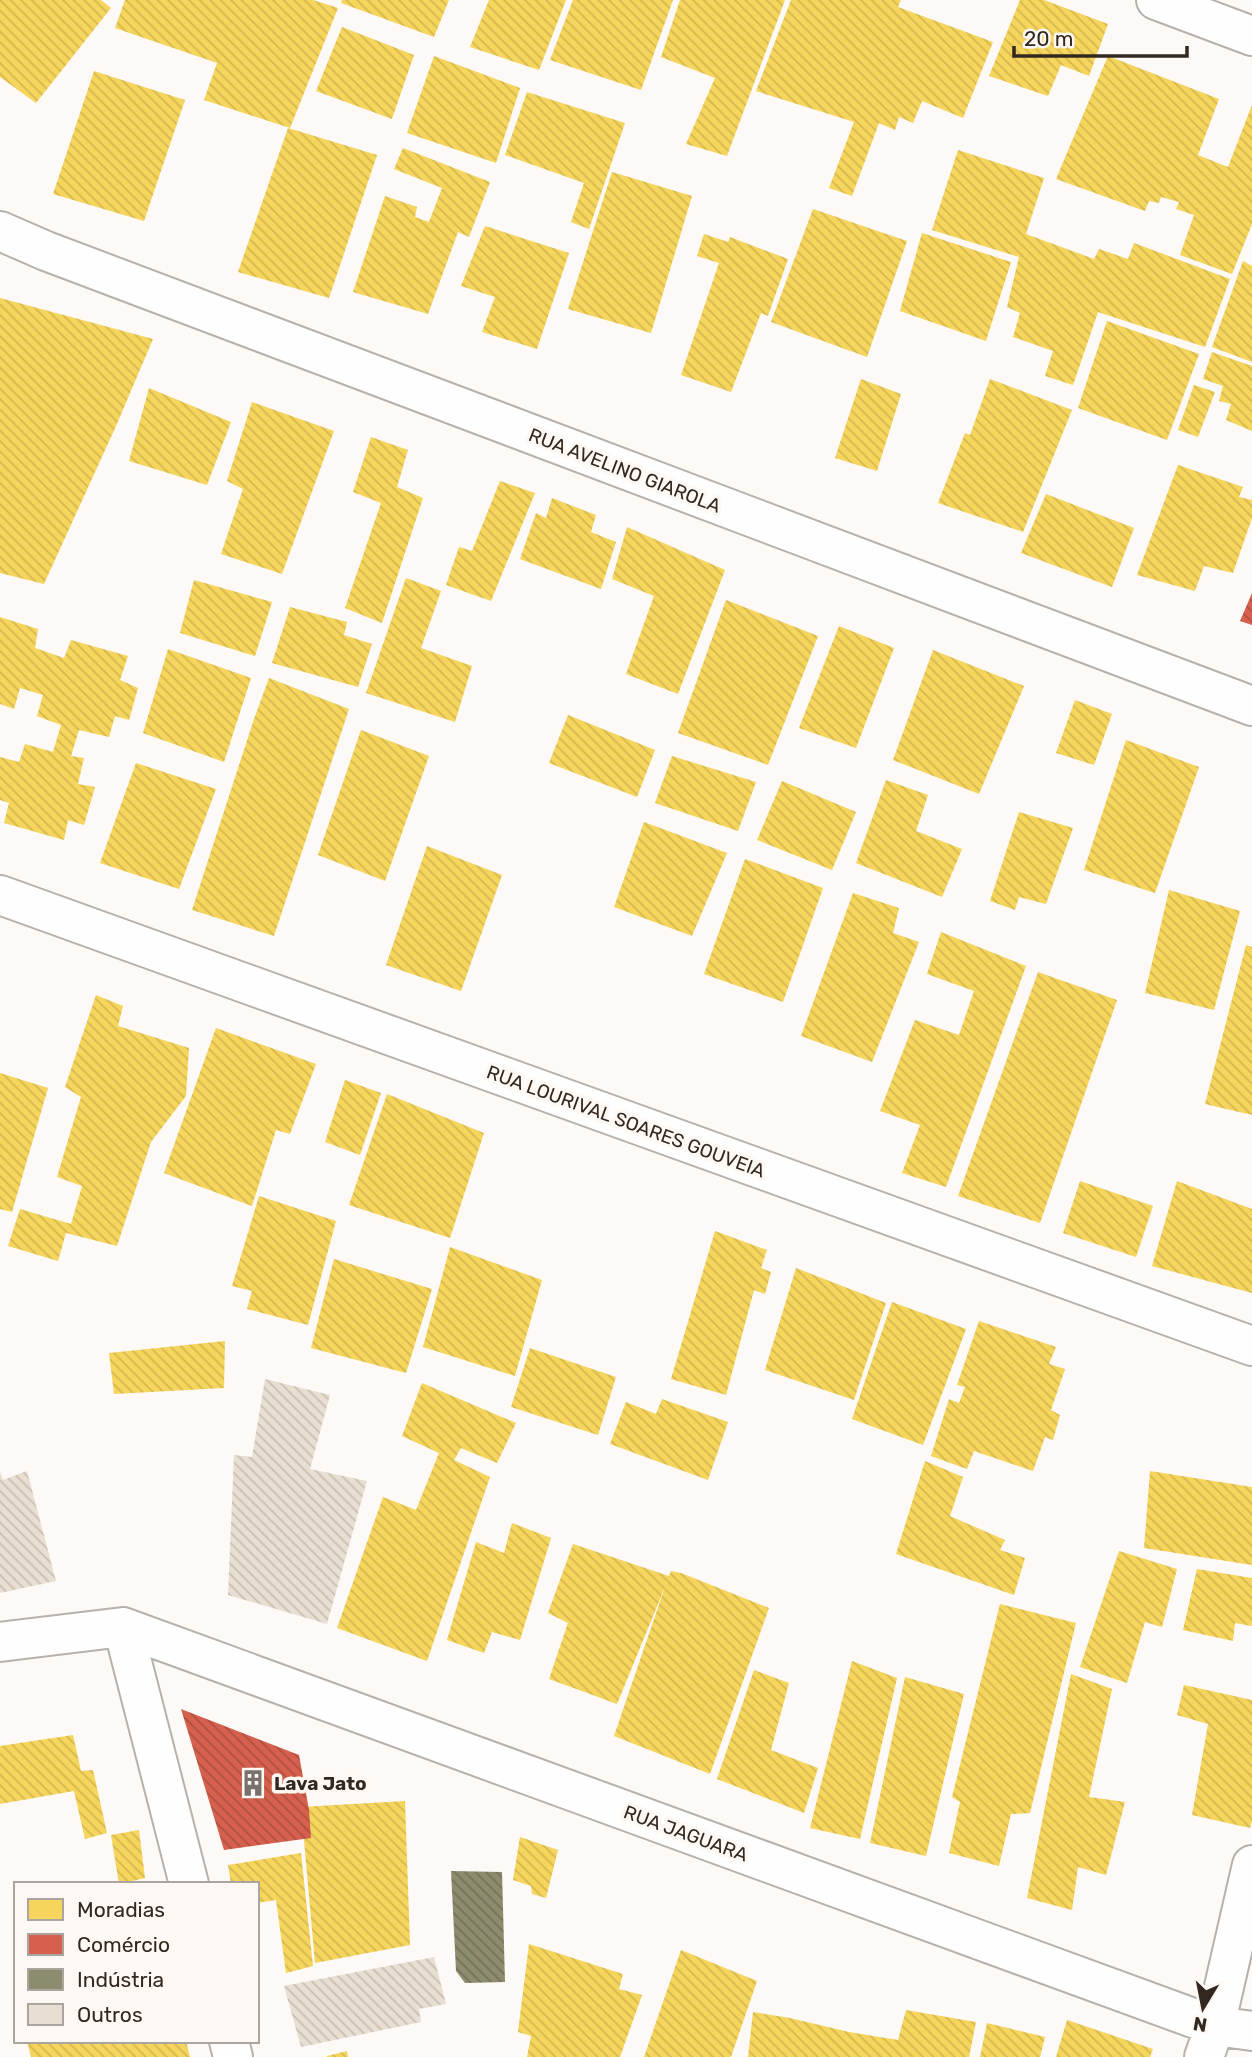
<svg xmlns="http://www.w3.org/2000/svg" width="1252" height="2057" font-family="Rubik,sans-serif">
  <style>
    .homes { fill: url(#homes-back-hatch) }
    .shops { fill: url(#shops-back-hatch) }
    .industry { fill: url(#industry-back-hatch) }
    .building { fill: url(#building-back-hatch) }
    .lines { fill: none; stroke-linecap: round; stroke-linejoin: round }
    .street-casing { stroke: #b7b1ac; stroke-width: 42 }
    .street { stroke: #fffefe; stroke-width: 38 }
    .labels { text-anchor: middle; stroke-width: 7; stroke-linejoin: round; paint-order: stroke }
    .street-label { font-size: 19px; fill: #322820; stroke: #fef8f4 }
    .poi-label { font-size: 19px; font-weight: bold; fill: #322820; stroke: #fef8f4; text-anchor: start }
  </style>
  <defs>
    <pattern id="homes-back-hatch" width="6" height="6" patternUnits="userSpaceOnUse" patternTransform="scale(1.75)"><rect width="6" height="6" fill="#f6d55c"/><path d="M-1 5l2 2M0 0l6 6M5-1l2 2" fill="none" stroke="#d3b750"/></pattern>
    <pattern id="shops-back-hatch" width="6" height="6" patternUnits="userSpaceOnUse" patternTransform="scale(1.75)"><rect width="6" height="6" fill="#d6604d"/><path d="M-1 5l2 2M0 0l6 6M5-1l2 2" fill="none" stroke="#ae4f40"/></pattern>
    <pattern id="industry-back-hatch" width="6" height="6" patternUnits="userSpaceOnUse" patternTransform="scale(1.75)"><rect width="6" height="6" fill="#8c8c6e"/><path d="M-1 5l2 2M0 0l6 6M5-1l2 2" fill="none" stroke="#73725a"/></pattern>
    <pattern id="building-back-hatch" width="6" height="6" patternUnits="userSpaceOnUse" patternTransform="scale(1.75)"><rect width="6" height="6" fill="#e8dfd2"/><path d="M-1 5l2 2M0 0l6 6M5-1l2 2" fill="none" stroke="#c7bfb4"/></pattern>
  </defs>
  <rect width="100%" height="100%" fill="#fcf9f6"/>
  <path class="homes" d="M0,0H101L111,8L36,103L0,77Z
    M125,0H313L338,8L290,128L204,100L217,63L115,28Z
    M342,0H449L434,37L341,3Z
    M489,0H566L539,70L470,47Z
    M573,0H673L641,90L550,60Z
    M680,0H785L727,156L686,144L715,78L661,57Z
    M791,0H901L898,7L993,42L963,118L922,101L913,123L899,117L895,130L879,123L852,196L829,188L854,122L756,91Z
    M1020,0H1044L1108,24L1089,76L1061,65L1048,96L989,76Z
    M342,27L414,55L392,119L316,91Z
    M434,56L520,88L496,163L407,133Z
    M1108,56L1219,99L1198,155L1228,167L1252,105V224L1232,274L1180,255L1194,215L1176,209L1179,202L1161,197L1159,203L1149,201L1145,211L1056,179Z
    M94,71L185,100L144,221L53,194Z
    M527,92L625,123L589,229L571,222L584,183L505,155Z
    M288,128L377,155L329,298L238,272Z
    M403,148L490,182L469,237L458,232L428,314L353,292L385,196L417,207L415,217L429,222L442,188L394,169Z
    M958,150L1044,178L1026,234L1094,259L1099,249L1128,259L1134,243L1230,279L1205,347L1098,312L1073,385L1045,376L1053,351L1013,337L1020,313L1007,307L1019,257L932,230Z
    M612,172L692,196L651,333L568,309Z
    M813,209L907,241L867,357L771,322Z
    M485,226L569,253L537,349L482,332L495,297L461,286Z
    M922,233L1011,262L986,341L900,311Z
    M704,234L728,242L730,237L788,259L768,316L761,313L731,392L681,375L719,263L697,256Z
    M1243,261L1252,266V362L1212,347Z
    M0,298L153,339L116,426L44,584L0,573Z
    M1107,321L1199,354L1167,440L1078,408Z
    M1212,352L1252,366V431L1226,420L1231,404L1219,401L1223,386L1203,379Z
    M861,379L901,394L877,471L835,458Z
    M990,379L1072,410L1023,532L938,503L965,433L970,435Z
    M1194,385L1215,392L1198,437L1178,430Z
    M149,388L231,422L207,485L129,461Z
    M252,402L334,431L282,574L221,554L243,489L227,481Z
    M371,437L408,450L397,487L423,498L382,623L345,608L381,503L353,492Z
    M1178,465L1243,487L1239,497L1252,500V518L1233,573L1204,566L1195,591L1137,575Z
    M500,481L535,493L491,601L446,585L459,547L472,551Z
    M1046,494L1134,528L1112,587L1021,553Z
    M552,498L596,515L591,532L616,542L601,589L520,559L536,513L546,518Z
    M627,527L725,570L678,694L626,674L654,596L612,579Z
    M406,578L441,591L421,648L472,666L455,722L366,693Z
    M194,580L272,602L255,656L180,633Z
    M726,600L818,636L768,765L678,733Z
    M290,607L347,622L344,635L372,644L358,687L272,663Z
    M0,617L38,629L35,648L64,658L71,640L128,656L120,680L138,688L129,720L115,716L109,737L79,730L71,756L84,758L78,784L95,787L84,825L68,820L64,840L4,823L9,803L0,800V757L19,762L25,744L53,752L61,725L37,716L43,695L20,688L14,709L0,704Z
    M839,626L894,648L856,748L799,728Z
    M168,649L251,678L224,762L143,733Z
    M933,650L1024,686L979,794L893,760Z
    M269,678L349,709L274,936L192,910L254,719Z
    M1075,700L1112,714L1094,765L1056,753Z
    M568,715L655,750L637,797L549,763Z
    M361,730L429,756L385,881L318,855Z
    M1126,740L1199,767L1155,893L1084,870Z
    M672,756L756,782L738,831L655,803Z
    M136,763L216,789L179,889L100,863Z
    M886,780L928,795L916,831L962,849L942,897L856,863Z
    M782,781L856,812L832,870L757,840Z
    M1019,812L1073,828L1046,904L1019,897L1015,910L990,901Z
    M644,822L727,853L692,936L614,907Z
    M427,846L502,875L461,991L386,965Z
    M745,859L823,888L783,1002L704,974Z
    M1169,890L1240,911L1214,1010L1145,993Z
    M853,893L899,908L893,933L919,942L872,1062L801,1036Z
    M941,932L1026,966L946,1187L902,1173L920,1125L880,1111L915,1020L959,1035L974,991L927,974Z
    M1246,945L1252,947V1115L1205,1104Z
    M1038,972L1117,1000L1040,1223L958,1196Z
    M96,995L123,1006L118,1026L189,1048L186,1096L151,1142L117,1246L66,1233L58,1261L8,1246L20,1209L71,1224L82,1186L57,1177L81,1097L65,1087Z
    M216,1028L316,1064L290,1134L276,1130L252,1206L164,1173Z
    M0,1073L48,1088L12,1212L0,1209Z
    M345,1080L381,1093L360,1155L325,1142Z
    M387,1094L484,1133L450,1238L349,1205Z
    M1080,1181L1153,1206L1136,1257L1063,1233Z
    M1177,1181L1252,1209V1293L1152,1266Z
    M259,1196L336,1221L308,1325L247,1309L252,1291L232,1286Z
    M715,1231L767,1250L761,1268L771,1272L765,1294L754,1290L726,1395L671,1379Z
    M450,1247L542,1280L515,1376L423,1347Z
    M334,1259L432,1289L406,1373L311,1348Z
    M796,1268L886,1303L854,1400L765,1370Z
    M892,1302L966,1329L923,1445L852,1419Z
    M979,1321L1056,1347L1049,1364L1065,1369L1051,1410L1060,1415L1053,1440L1045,1437L1033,1471L974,1451L967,1469L931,1456L949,1399L959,1403L965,1387L957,1385Z
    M225,1341L224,1388L114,1394L109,1353Z
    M530,1348L616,1377L598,1435L511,1407Z
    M422,1383L516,1423L497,1463L461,1448L454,1460L490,1477L427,1661L337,1628L383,1497L416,1510L439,1453L402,1436Z
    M662,1399L728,1422L708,1480L610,1444L626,1402L656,1414Z
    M925,1461L963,1477L950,1516L1005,1540L1000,1550L1025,1558L1014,1595L896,1554Z
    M1150,1471L1252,1487V1565L1144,1548Z
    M512,1523L551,1538L520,1640L492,1632L484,1653L447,1640L476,1542L504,1553Z
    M573,1544L669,1576L671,1571L681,1573L769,1608L710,1774L614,1736L665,1587L617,1704L549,1679L568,1623L548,1613Z
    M1119,1551L1177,1569L1162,1627L1145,1622L1127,1683L1080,1667Z
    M1197,1569L1252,1578V1626L1235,1623L1233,1641L1183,1630Z
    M1000,1604L1076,1623L1030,1813L1011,1814L999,1866L949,1853L960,1802L952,1797Z
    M852,1661L897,1678L860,1839L810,1828Z
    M754,1670L789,1683L771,1750L818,1768L804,1813L717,1779Z
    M1071,1674L1112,1689L1089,1797L1125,1802L1106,1875L1078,1867L1072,1910L1027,1898Z
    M905,1677L964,1694L926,1856L870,1843Z
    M1184,1685L1252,1700V1821L1250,1828L1192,1815L1208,1724L1177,1715Z
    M73,1735L81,1771L93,1770L107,1833L85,1839L74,1791L0,1804V1746Z
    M405,1801L410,1945L315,1963L301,1807Z
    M139,1830L145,1878L119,1884L111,1835Z
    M520,1837L558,1850L546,1898L532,1894L531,1886L513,1880Z
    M301,1853L313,1966L286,1973L276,1900L257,1903V1884H231L228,1865Z
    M529,1944L623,1974L619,1989L642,1995L620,2057H527L531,2036L518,2032Z
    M681,1950L757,1981L731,2057H644Z
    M906,2010L976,2022L969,2057H748L753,2012L790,2018L849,2032L898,2040Z
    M1067,2020L1153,2049L1150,2057H1056Z
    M987,2023L1045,2037L1040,2057H980Z
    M27,2041H186L190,2057H31Z
    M347,2051L348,2057H327V2056Z"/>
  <path class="shops" d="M1252,593V625L1240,621Z
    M181,1709L299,1755L309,1810L311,1838L224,1850Z"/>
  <path class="industry" d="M451,1871L502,1872L505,1982L465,1983L456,1971Z"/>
  <path class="building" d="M265,1379L330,1395L310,1469L367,1481L327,1624L228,1595L234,1455L252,1457Z
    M27,1471L56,1581L0,1593V1472L3,1480Z
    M434,1957L446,2004L419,2009L421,2022L301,2047L284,1986Z"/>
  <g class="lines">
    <defs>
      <path id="street" d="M1156,0L1252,36
        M0,231L46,251L1252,706
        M0,895L1252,1346
        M123,1627L189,1884
        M0,1642L123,1627L1215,2026L1252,2031
        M229,2041L233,2057
        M1204,2057L1215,2026L1252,1865"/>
    </defs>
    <use href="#street" class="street-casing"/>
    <use href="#street" class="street"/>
  </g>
  <defs>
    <symbol id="building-bare" viewBox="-9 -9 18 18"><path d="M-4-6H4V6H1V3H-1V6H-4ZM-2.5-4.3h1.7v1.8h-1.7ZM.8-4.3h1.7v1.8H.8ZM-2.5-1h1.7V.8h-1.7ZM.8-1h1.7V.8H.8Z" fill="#79716b" stroke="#fef8f4" stroke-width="2.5" paint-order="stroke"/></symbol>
  </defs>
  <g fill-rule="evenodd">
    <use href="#building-bare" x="234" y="1764" width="38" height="38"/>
  </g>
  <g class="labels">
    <g class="street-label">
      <text transform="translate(625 470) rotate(21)" y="7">RUA AVELINO GIAROLA</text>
      <text transform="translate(626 1121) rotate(20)" y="7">RUA LOURIVAL SOARES GOUVEIA</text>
      <text transform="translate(686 1833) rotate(20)" y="7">RUA JAGUARA</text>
    </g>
    <g class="poi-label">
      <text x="274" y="1790">Lava Jato</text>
    </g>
  </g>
  <rect x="14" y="1882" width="245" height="161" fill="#fef8f4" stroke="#aca59f" stroke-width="2"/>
  <rect x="28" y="1899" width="35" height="21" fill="#f6d55c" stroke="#aca59f" stroke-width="2"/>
  <text x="77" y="1917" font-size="21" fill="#322820">Moradias</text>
  <rect x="28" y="1934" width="35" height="21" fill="#d6604d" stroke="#aca59f" stroke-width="2"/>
  <text x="77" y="1952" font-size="21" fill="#322820">Comércio</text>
  <rect x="28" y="1969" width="35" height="21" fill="#8c8c6e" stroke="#aca59f" stroke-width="2"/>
  <text x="77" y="1987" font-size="21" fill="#322820">Indústria</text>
  <rect x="28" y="2004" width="35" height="21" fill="#e8dfd2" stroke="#aca59f" stroke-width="2"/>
  <text x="77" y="2022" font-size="21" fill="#322820">Outros</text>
  <g transform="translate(1203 2008) rotate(190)" stroke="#fef8f4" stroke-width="5" paint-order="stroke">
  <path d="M0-5L12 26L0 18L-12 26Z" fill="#322820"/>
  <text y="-10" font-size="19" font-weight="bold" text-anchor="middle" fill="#322820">N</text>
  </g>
  <path d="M1014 46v10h173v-10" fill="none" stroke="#322820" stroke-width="3.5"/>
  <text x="1024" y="46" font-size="21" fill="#322820" stroke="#fef8f4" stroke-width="5" paint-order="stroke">20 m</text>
</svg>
